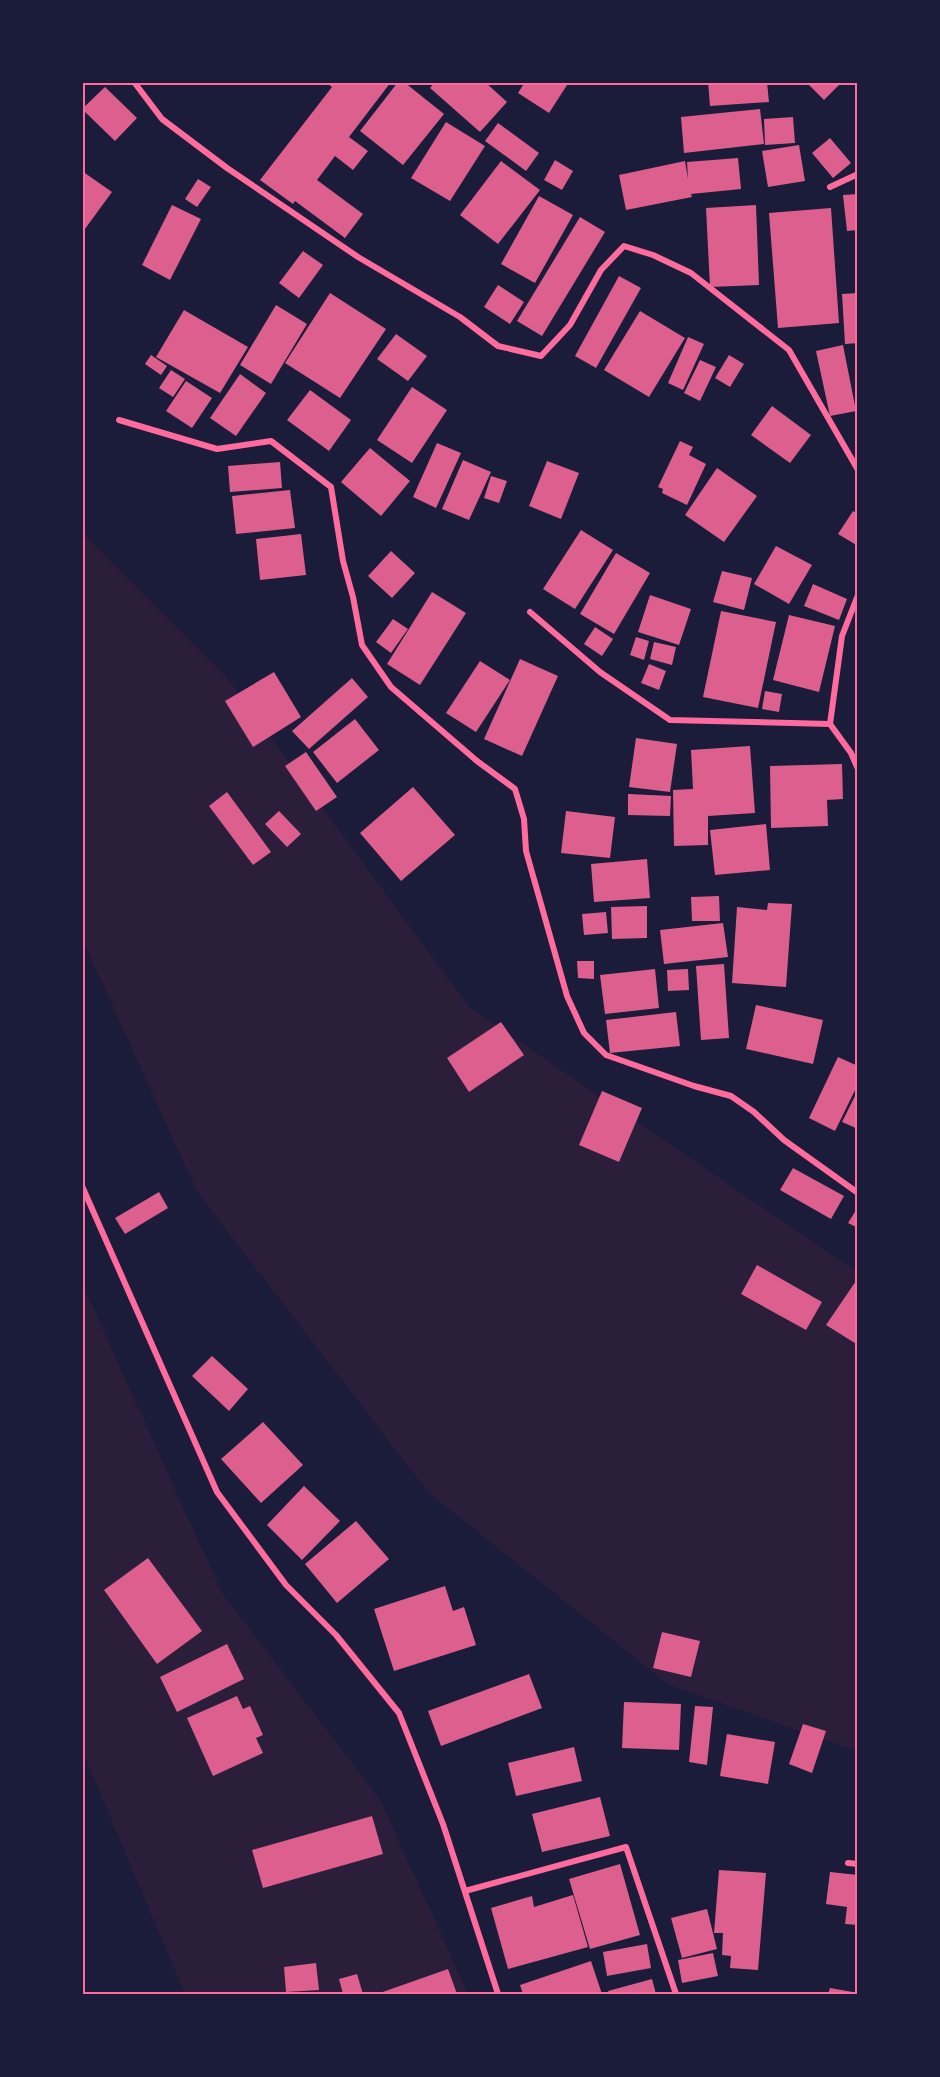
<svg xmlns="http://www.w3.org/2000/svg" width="940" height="2077" font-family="'Space Grotesk',sans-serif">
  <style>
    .green { fill: #2a1e3b }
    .building { fill: #dd5f8e }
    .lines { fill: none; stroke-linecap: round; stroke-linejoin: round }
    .minor { stroke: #ff6b9d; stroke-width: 6 }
    .neatline { fill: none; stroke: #ff6b9d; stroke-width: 2 }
  </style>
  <rect width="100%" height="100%" fill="#1b1b3a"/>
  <path class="green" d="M82,532L224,674L469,1007L857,1272V1751L669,1685L428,1492L197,1192L83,941Z
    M82,1283L222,1593L381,1801L468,1994H185L83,1753Z"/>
  <path class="building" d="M326,82H391L349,137L368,151L353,170L335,156L317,180L363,214L345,238L295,201L293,204L260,180L332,87Z
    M398,82H404L444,114L403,165L360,131Z
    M435,82H485L507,102L480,132L430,88Z
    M525,82H569L549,113L518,93Z
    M708,82H767L769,102L710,106Z
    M806,82H842L824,100Z
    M105,87L137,118L115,141L82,109Z
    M760,109L764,144L684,153L681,117Z
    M793,117L795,143L765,145L764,119Z
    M446,122L485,146L450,201L411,178Z
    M498,123L539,153L526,171L485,141Z
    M830,138L851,163L833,178L812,153Z
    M799,145L805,181L768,187L762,151Z
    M738,158L741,189L691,194L692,197L626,210L619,175L685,161L688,179L687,162Z
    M555,160L573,171L562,190L544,180Z
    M501,161L540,190L498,244L460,215Z
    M82,171L112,192L82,233Z
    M198,179L211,187L197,207L185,199Z
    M858,194V230L847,231L843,195Z
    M539,196L573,215L535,283L501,264Z
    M172,205L201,219L170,280L142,265Z
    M756,205L759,285L710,287L706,208Z
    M831,208L839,323L778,328L769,213Z
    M580,217L605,232L542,336L517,321Z
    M303,251L323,265L299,298L279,283Z
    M619,276L641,288L596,368L575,356Z
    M498,285L524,302L510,324L484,307Z
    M330,293L386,329L340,398L285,363Z
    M858,293V343L845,344L842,294Z
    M276,305L307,324L271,384L240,365Z
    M184,310L248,347L220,393L156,357Z
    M640,311L685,338L649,397L604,370Z
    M396,334L427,356L408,381L377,359Z
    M688,337L704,344L683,390L668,383Z
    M843,345L856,411L830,416L816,351Z
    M151,355L167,366L161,375L145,364Z
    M729,355L744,364L730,387L715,378Z
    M700,360L716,367L700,401L684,393Z
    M171,370L185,379L173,397L159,388Z
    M240,374L266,393L236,436L210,418Z
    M186,381L212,398L192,428L166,411Z
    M412,387L447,410L412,463L377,440Z
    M310,390L351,420L329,451L287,420Z
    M772,406L811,435L790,463L751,435Z
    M680,441L693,447L689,455L706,464L687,505L662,493L663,489L658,487Z
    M437,443L461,453L436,508L413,497Z
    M370,448L410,481L381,516L341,482Z
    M463,460L491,472L469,520L442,509Z
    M547,461L579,473L561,519L529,506Z
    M280,462L282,488L230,492L228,466Z
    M717,468L757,496L724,542L685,515Z
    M491,476L507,481L499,503L484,498Z
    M290,490L295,528L236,534L232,496Z
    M853,511L858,514V546L838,534Z
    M581,530L613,550L575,609L543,589Z
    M301,534L306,575L260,580L256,539Z
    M776,546L812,565L789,604L754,584Z
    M391,551L415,573L392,598L368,576Z
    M616,553L650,573L614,634L580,614Z
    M722,571L752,578L744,610L713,602Z
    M813,584L847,599L839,620L804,606Z
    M432,592L466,613L420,685L387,664Z
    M650,595L691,609L679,645L638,632Z
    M721,611L776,622L758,708L703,697Z
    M789,615L835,626L819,692L773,680Z
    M393,619L408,629L391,653L376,642Z
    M595,627L613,639L602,656L584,644Z
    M636,637L649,641L644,660L630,655Z
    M654,642L676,647L672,665L650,659Z
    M520,659L558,676L522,756L484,739Z
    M480,661L510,680L476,732L446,713Z
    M649,664L666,671L659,690L641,683Z
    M274,672L301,717L253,747L225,701Z
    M352,678L368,697L309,749L292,731Z
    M765,691L782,694L779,712L762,709Z
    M355,719L379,750L337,783L313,752Z
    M636,738L677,744L670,792L629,787Z
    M750,746L755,813L708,816V845L674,846L673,790L693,789L691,750Z
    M306,752L337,797L316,811L285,766Z
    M842,764L843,799L827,800L828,826L771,828L770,766Z
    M413,787L455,835L401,881L360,833Z
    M227,792L271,852L253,865L209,806Z
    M628,794L671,796L670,816L628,815Z
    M279,811L301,834L287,847L265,824Z
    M566,811L615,817L610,858L561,853Z
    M766,824L770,870L715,875L710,830Z
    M647,859L650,898L594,902L591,864Z
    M719,896L720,921H692L691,897Z
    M768,903L792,904L786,987L732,983L737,907L767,910Z
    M647,906V938L612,939L611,907Z
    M606,912L608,933L584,935L582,914Z
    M723,923L728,957L664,964L660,930Z
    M577,961H594V979L578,978Z
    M724,964L729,1038L701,1040L696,966Z
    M655,969L659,1008L605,1014L600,975Z
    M688,969L689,990L668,991L667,970Z
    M756,1005L823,1020L813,1064L746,1049Z
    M676,1012L680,1046L610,1053L606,1020Z
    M501,1022L524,1055L469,1092L447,1058Z
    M838,1057L858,1066V1084L835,1131L809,1118Z
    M858,1090V1129L842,1122Z
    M602,1091L642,1108L619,1162L579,1145Z
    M793,1168L844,1196L831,1219L780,1190Z
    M159,1192L168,1208L125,1234L115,1218Z
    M858,1207V1228L848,1223Z
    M757,1265L822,1302L806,1330L741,1294Z
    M858,1278V1345L826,1325Z
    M212,1356L248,1389L229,1411L192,1376Z
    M263,1422L303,1465L261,1503L221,1459Z
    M304,1486L340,1521L302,1560L267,1525Z
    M356,1521L389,1559L337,1603L305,1564Z
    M148,1558L202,1631L157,1664L104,1590Z
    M445,1586L453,1611L464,1607L476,1645L394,1671L374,1609Z
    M662,1632L700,1641L691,1677L653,1668Z
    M227,1644L244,1679L177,1712L160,1677Z
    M529,1674L542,1708L441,1746L428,1711Z
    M237,1696L243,1709L250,1706L263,1735L256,1738L263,1753L213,1776L187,1718Z
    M624,1702L681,1704L679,1750L622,1748Z
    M695,1706L713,1707L707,1765L689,1762Z
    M803,1724L826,1731L812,1773L789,1764Z
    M727,1734L775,1742L768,1784L720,1776Z
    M574,1747L582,1781L516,1796L508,1763Z
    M600,1797L610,1836L542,1852L532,1814Z
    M372,1816L383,1854L263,1888L252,1850Z
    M620,1864L640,1935L590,1949L569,1879Z
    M719,1870L766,1873L758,1970L730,1968L731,1956L722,1955L723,1933H714Z
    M830,1872L858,1875V1925L845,1924L847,1907L826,1904Z
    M573,1895L588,1947L508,1969L491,1908L532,1896L534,1907Z
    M707,1909L717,1949L682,1958L671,1918Z
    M647,1944L651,1968L607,1976L603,1952Z
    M713,1953L718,1976L682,1983L678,1960Z
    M591,1961L602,1994H523L520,1985Z
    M316,1963L319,1990L286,1992L284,1967Z
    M448,1969L457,1994H377Z
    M357,1974L363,1994H343L339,1979Z
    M652,1979L656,1994H609L608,1991Z
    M830,1988L858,1993V1994H828Z"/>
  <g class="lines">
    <path class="minor" d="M134,82L162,119L227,168L358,257L460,317L498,346L541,356L570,325L601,270L624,246L653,255L691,273L789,350L858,470
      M830,187L858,174
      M119,420L217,449L271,441L331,487L343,561L353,597L362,645L391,687L477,761L515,789L524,819L526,851L567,996L584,1033L606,1055L694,1086L731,1096L754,1112L784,1140L858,1193
      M858,595L842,636L830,724L851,753L858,769
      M530,612L600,672L670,720L830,724
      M82,1186L217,1492L286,1585L336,1635L399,1713L443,1824L498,1994
      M848,1863L858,1864
      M465,1891L626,1847L676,1994"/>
  </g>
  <rect width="940" height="2077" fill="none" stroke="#1b1b3a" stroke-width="168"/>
  <rect x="84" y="84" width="772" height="1909" class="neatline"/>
</svg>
